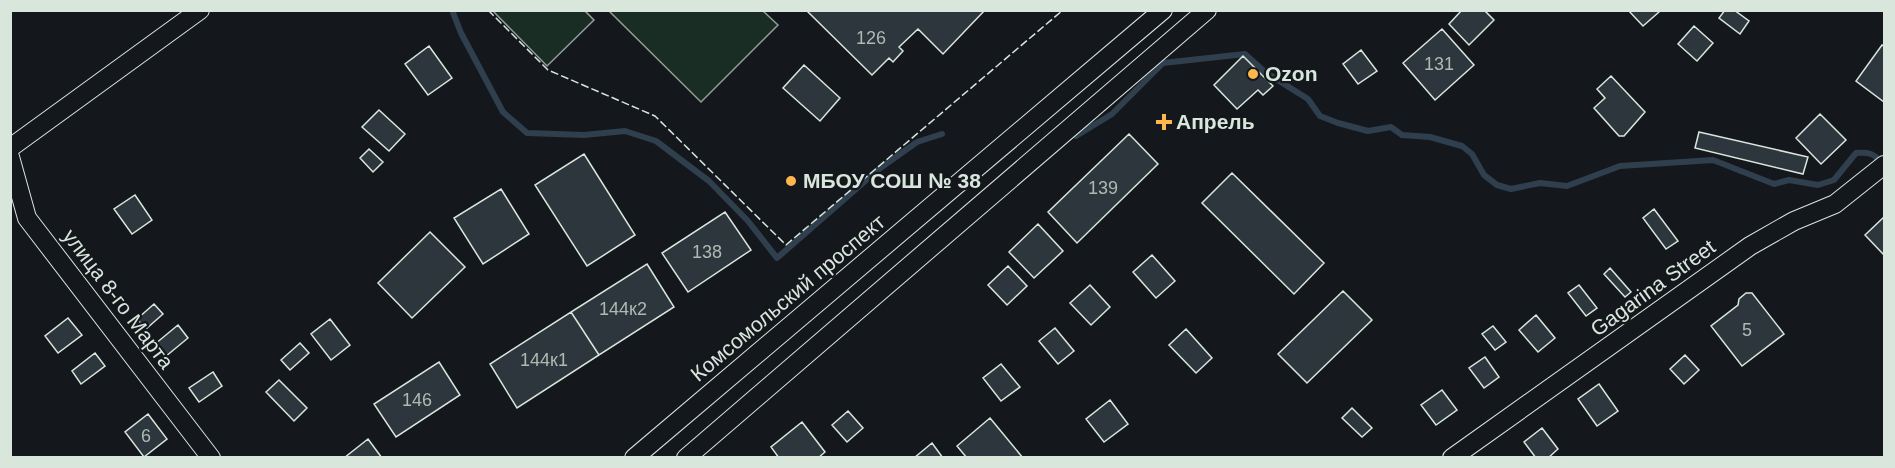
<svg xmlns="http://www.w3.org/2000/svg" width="1895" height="468" font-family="Helvetica,sans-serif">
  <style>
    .green { fill: #1a2d24; stroke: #939e99; stroke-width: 1.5 }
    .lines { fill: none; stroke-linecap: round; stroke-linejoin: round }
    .stream { stroke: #2f3f4d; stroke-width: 6 }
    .building { fill: #2c363c; stroke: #d8e6dc; stroke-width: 1.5 }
    .street-casing { stroke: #d8e6dc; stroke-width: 20 }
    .street { stroke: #14181c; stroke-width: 18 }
    .fence { stroke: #d8e6dc; stroke-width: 1.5; stroke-dasharray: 8 3; stroke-linecap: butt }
    .poi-dot { fill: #ffb74d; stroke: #14181c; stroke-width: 2 }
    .labels { text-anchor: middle; stroke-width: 4.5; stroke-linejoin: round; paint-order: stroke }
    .number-label { font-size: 18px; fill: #adbab4 }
    .poi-label { font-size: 21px; font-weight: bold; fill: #d8e6dc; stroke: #14181c; text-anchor: start }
    .street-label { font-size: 21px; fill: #d8e6dc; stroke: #14181c }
  </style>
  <rect width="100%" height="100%" fill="#14181c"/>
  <path class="green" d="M493,11H585L594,20L547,66Z
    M609,11H763L778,25L701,102Z"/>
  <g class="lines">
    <path class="stream" d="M452,10L461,33L503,112L527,133L584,135L625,131L656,141L709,181L748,221L777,258L879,169L917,142L942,134
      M1076,136L1112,114L1163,63L1245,54L1265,72L1308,99L1320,116L1338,123L1368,131L1391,127L1402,135L1430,137L1462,146L1472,154L1484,175L1497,185L1511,189L1540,183L1567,186L1620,166L1713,160L1774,184L1789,180L1818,185L1834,180L1856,153C1868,152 1875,153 1882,164"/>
  </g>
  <path class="building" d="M806,10H985L943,54L918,29L899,47L903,51L893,62L889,58L872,75Z
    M1462,10H1484L1494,20L1469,45L1449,24Z
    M1628,10H1657L1659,12L1643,26Z
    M1725,10H1734L1749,21L1740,34L1719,18Z
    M1694,26L1713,43L1697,61L1678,44Z
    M1442,29L1474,65L1435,100L1403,63Z
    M1882,45L1884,46V102L1856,81Z
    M429,46L452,78L428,95L405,64Z
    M1361,50L1377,71L1358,84L1343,64Z
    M1243,56L1273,86L1263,95L1258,90L1237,109L1214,85Z
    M804,65L840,98L820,121L783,88Z
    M1611,76L1645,112L1624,136H1619L1594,108L1605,98L1597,89Z
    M379,110L405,134L389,151L362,127Z
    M1820,114L1846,140L1821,164L1796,138Z
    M1699,132L1808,157L1803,174L1695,148Z
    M1129,134L1158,164L1077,243L1048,212Z
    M369,149L383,162L373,172L360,158Z
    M584,154L635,235L587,266L535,185Z
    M1232,173L1324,263L1294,294L1202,203Z
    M501,189L529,234L483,264L454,218Z
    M135,195L152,220L132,234L114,209Z
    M1654,209L1678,241L1666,249L1643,218Z
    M725,212L751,250L688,292L662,253Z
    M1884,217V255L1865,235Z
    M1038,224L1063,251L1034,278L1009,252Z
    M430,232L465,267L412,318L378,283Z
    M1152,255L1175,281L1156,298L1133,272Z
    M647,264L674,307L599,355L571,312Z
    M1008,266L1027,286L1007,305L988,285Z
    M1610,268L1631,292L1625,297L1604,274Z
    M1090,285L1110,307L1091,325L1070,303Z
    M1579,285L1597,308L1586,316L1568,293Z
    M1343,291L1372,320L1307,383L1278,354Z
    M1746,293H1752L1784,334L1742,366L1711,326L1738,305L1739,299Z
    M154,304L163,314L146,329L137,319Z
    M571,312L599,355L517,408L490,364Z
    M1536,315L1555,338L1538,352L1519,330Z
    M68,318L82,335L58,353L45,336Z
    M330,319L350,345L331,360L311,334Z
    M178,325L188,338L165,357L155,344Z
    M1493,326L1506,342L1495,350L1482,334Z
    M1055,328L1074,351L1058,364L1039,341Z
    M1186,329L1212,358L1196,373L1169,345Z
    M300,343L309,353L290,370L281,360Z
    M95,353L105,366L81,384L72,371Z
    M1685,355L1699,370L1684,384L1670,369Z
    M1485,357L1499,377L1484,388L1469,368Z
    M439,362L460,395L396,437L374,404Z
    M1001,364L1020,387L1001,401L983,378Z
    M213,372L222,386L199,402L189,388Z
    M279,380L307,408L294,421L266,392Z
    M1599,384L1618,411L1597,426L1578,399Z
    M1442,390L1457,410L1436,425L1421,405Z
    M1110,400L1128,424L1104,442L1086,419Z
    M1352,408L1372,428L1362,437L1342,418Z
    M848,411L863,428L847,442L832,425Z
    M148,414L167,439L144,457L125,432Z
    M990,418L1023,458H967L957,446Z
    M802,422L825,452L818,458H779L771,447Z
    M1542,428L1558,449L1548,458H1536L1524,442Z
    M368,439L382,458H344Z
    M932,443L943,458H914Z"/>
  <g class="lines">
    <defs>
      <path id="street" d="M10,148L200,10
        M10,157L27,218L211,458
        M634,458L1163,10
        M686,458L1207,10
        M1452,458L1750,246L1794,221L1835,204L1884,165"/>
    </defs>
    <use href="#street" class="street-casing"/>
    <use href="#street" class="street"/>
    <path class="fence" d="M488,10L548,70L655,116L786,245L1063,10"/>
  </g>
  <g class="poi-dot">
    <circle cx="1253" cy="74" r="6"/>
    <path d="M1161 113h6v6h6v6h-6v6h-6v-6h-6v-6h6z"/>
    <circle cx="791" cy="181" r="6"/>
  </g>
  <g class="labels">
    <g class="number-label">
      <text x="871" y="44">126</text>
      <text x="1439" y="70">131</text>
      <text x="1103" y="194">139</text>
      <text x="707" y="258">138</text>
      <text x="623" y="315">144к2</text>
      <text x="1747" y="336">5</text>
      <text x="544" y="366">144к1</text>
      <text x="417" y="406">146</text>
      <text x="146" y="442">6</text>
    </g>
    <g class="poi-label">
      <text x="1265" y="81">Ozon</text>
      <text x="1176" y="129">Апрель</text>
      <text x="803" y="188">МБОУ СОШ № 38</text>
    </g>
    <g class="street-label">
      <text transform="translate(1653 288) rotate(-36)" y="7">Gagarina Street</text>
      <text transform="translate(788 298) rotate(-40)" y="7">Комсомольский проспект</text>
      <text transform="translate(118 299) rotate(53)" y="7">улица 8-го Марта</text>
    </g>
  </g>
  <rect width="1895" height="468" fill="none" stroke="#d8e6dc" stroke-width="24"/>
</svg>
